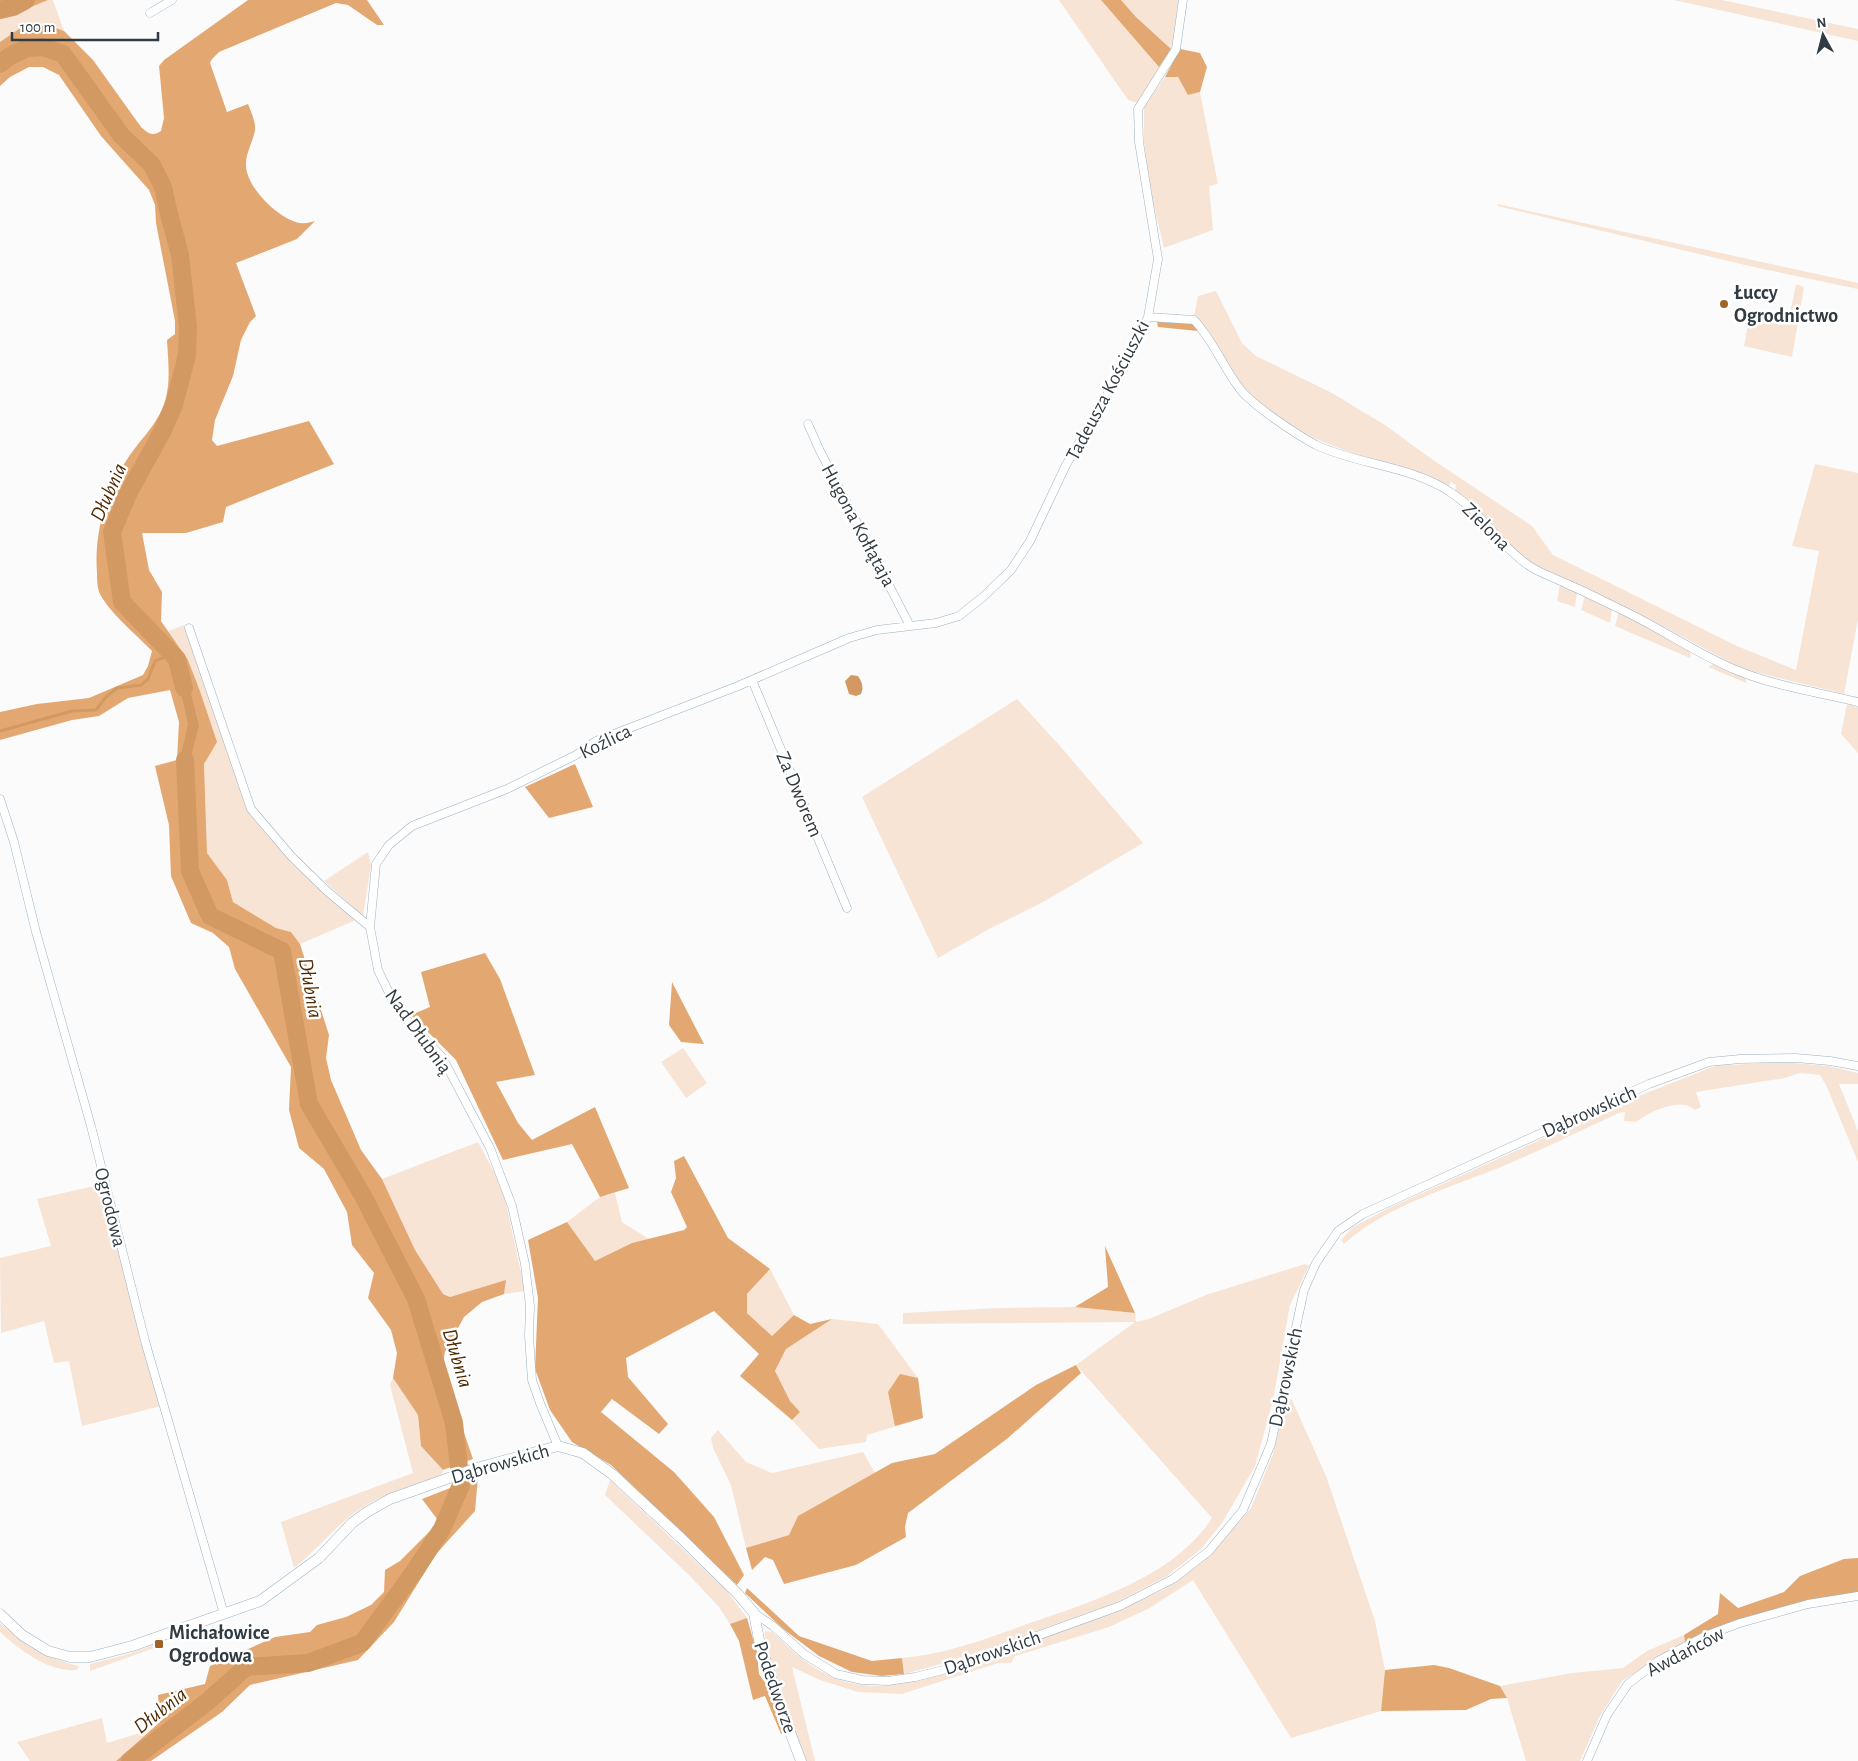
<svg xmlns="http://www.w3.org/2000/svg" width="1858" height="1761" font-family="'Alegreya Sans',sans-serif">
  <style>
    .green { fill: #f8e4d4 }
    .forest { fill: #e3a871 }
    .water { fill: #d39963 }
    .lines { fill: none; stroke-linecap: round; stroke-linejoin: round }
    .stream { stroke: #d39963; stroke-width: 3 }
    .river { stroke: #d39963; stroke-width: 18 }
    .minor-casing { stroke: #9ab3c7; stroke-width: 9 }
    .tertiary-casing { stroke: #9ab3c7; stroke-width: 11 }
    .minor { stroke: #fff; stroke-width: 8 }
    .tertiary { stroke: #fff; stroke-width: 10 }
    .poi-dot { fill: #9e6325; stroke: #fff; stroke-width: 2 }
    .labels { text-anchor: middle; stroke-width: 5; stroke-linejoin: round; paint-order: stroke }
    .poi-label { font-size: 20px; font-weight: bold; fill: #303b43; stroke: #fff; text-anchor: start }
    .street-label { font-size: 20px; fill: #303b43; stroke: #fff }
    .water-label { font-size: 21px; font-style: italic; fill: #502a00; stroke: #fff }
  </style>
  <rect width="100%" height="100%" fill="#fbfbfb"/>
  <path class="green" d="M48,0H53L64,31L53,27L20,29L0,42V17L19,12Z
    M1059,0H1101L1159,67L1138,103L1128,100Z
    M1121,0H1179L1171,49L1136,17Z
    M1674,0H1722L1858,29V41Z
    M1165,77H1178L1189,95L1200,92L1218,184L1209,186L1213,230L1164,248L1152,198L1144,142V107Z
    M1497,204L1858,283V289L1758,268L1498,206Z
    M1796,284L1804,287L1792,357L1744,346L1750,313L1789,319Z
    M1216,291L1242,343L1256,356L1332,393L1385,425L1433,460L1532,526L1553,555L1737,646L1796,670L1819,551L1792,546L1815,464L1858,473V619L1844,694L1755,672L1735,665L1655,622L1531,564L1515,550L1455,491L1456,485L1451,482L1448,487C1424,479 1400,470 1376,461C1331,446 1286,431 1252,397C1228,374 1220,339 1194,317L1198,296Z
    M1560,584L1577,592L1575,607L1557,601Z
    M1585,596L1612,609L1610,623L1581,610Z
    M1619,611L1691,650L1690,658L1615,626Z
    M184,625L247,811L293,865L356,920L300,944L291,932L276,928L233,902L227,880L207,853L204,764L216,742L200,691L188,660L168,631Z
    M1713,664L1746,678V683L1708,667Z
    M1017,699L1060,746L1143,843L1045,901L989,929L938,958L862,797Z
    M1847,704L1858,707V753L1841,734Z
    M368,852L371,865L363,916L324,881Z
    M683,1048L707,1083L686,1098L661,1062Z
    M1782,1062L1828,1066L1858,1073V1084H1839L1858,1131V1162L1827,1087L1820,1075L1800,1073L1785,1078L1696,1092L1701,1107L1695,1110C1692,1108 1688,1105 1684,1105C1668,1103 1648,1113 1636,1122L1624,1121L1625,1112L1619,1113C1580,1131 1541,1150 1501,1167C1451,1187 1384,1207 1344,1244L1341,1240L1353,1227L1389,1208L1626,1101L1715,1066Z
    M478,1142L494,1172L505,1199L525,1291L504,1294L505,1281L450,1297L443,1294L415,1250L382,1179Z
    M103,1184L113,1233L161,1406L82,1426L69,1361L54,1363L44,1321L1,1333L0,1258L51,1246L37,1199Z
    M615,1193L622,1222L649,1239L632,1243L595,1261L567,1222L600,1197Z
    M1305,1264L1309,1266L1290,1305L1273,1400L1255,1466L1222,1523L1200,1550L1167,1576L1115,1603L984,1650L934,1666L904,1674L902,1658C946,1654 989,1638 1030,1623C1093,1601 1174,1577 1212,1518L1076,1365L1135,1322L903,1324V1313L999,1308L1075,1307L1135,1313L1136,1322L1149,1319L1206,1295Z
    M770,1269L794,1315L772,1336L747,1313V1294Z
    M832,1319L878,1324L918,1378L923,1418L867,1435L866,1442L819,1449L792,1420L800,1412L790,1401L775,1372L786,1349Z
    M393,1378L418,1415L421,1446L443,1470L441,1475C414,1485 385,1493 360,1509C336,1525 317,1550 294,1568L281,1522L413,1473L390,1385Z
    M1287,1397L1292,1400L1326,1476L1375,1621L1385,1670L1381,1711L1291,1738L1193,1580L1148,1609L1109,1627L1015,1656L1011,1663H998L902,1694L858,1692L820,1680L792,1667L815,1761H806C799,1741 761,1644 765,1631L772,1632C782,1641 793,1652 804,1660C850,1695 890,1689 943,1674L1124,1608L1165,1589L1188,1573L1232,1530L1251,1508L1273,1454Z
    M718,1430L746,1462L772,1473L863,1452L875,1473L798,1516L789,1535L746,1548L731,1485L713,1448L711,1438Z
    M610,1480L727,1591L747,1618L730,1624L719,1607L690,1576L605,1495Z
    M0,1623C27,1645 44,1658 79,1666L77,1670C48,1672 21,1651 0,1632Z
    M1684,1635L1685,1642L1622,1681L1600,1716L1580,1761H1526L1507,1698L1500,1686L1572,1673L1623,1668L1647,1651Z
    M156,1644L157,1647L90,1671V1664L125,1655Z
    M102,1718L107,1743L150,1730L116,1761H30L17,1742Z"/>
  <path class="forest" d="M0,0H48L19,12L0,17Z
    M248,0H367L384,25H377L348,5L336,3L219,52L212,59L210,63L227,112L248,104C251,112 256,122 255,130C253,142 246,152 246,164C245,186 278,219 300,223C305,224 311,222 315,221L297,239L236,263L256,316L250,322L241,340L233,376L215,420L212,440L217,446L309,421L334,464L226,507L223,522L186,533H142L149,570L162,592L161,621L188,660L200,691L217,742L204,764L207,853L227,880L233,902L276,928L291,932L300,944L329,1035L326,1058L331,1080L361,1150L382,1179L415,1250L443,1294L450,1297L506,1280L504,1294L482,1302L464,1317L445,1352L442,1369L473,1459L443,1470L421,1446L418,1415L393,1378L397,1353L391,1330L368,1298L374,1273L352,1245L347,1212L324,1169L299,1148L289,1110L291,1067L235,969L229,947L213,933L191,923L171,876L169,825L155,766L177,760L179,722L170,690L128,698L99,716L72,720L0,740V712L37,704L89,698L143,675L148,666L152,651C136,634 109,613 99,592C97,586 97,579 97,573C94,535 105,493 126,461C139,440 158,425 165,401C171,382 168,360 167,340L175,334V321L156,223L155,205L149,190L101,136L59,75L43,67H29L10,77L0,86V42L19,29L39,26L53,27L64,31L93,60L141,127C148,133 152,137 161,131L164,118L159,66L164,60Z
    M1101,0H1121L1136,17L1171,49L1159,67Z
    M1180,49L1200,53L1207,67L1200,92L1188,95L1178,77H1165Z
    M1157,322L1192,323L1198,331L1158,327Z
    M575,764L593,807L549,818L525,787Z
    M485,953L500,979L535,1075L496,1082L518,1123L532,1140L595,1107L629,1188L600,1197L572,1144L503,1160L456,1060L411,1015L430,1007L421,972Z
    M672,982L704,1044L681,1042L669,1025Z
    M684,1156L728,1238L770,1269L747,1294V1313L772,1336L794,1315L810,1324L832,1319L786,1349L775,1371L790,1401L800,1412L792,1420L740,1376L759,1354L714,1311L626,1358L628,1377L668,1424L659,1434L612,1399L601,1412L674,1472L714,1517L744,1575L737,1585L611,1465L572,1442L550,1410L535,1369L538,1298L528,1240L567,1222L595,1261L632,1243L684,1230L687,1227L671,1192L676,1178L674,1161Z
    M1105,1246L1135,1313L1075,1307L1108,1287Z
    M1076,1365L1081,1373L1008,1438L908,1513L905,1527L906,1537L856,1565L784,1584L773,1560L765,1557L752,1570L746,1548L789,1535L798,1516L892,1463L935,1454L1036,1385Z
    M900,1374L918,1378L923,1418L895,1426L888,1392Z
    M478,1477L475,1511L436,1554L394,1622L358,1660L250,1685L222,1712L151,1761H116L160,1722L158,1695L205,1684L210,1666L275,1637L310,1632L317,1625L346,1617L371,1605L384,1592L385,1570L400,1561L434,1527L437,1519L422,1499Z
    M1858,1558V1595L1728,1626L1685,1642L1684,1635L1718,1614L1720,1593L1738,1608L1784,1592L1800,1576L1844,1559Z
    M747,1588L799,1636L872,1661L902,1658L904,1674L882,1676L852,1672L819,1656L782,1628L745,1593Z
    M747,1618L757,1653L759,1674L768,1687L784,1732L781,1734L765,1696L753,1700L739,1641L730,1624Z
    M1434,1665L1449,1668L1500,1686L1507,1698L1491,1699L1466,1710L1381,1711L1385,1670Z"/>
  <path class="water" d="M175,666H184L199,726L190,760L192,779L181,785L179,763L188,724Z
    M851,675L858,676C862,682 864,687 861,694L856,696L849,694L845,681Z"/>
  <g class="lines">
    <path class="stream" d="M0,731L72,711L96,710L106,697L117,688L141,685L148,679L155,661L172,654"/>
    <path class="river" d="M0,10L13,7L26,0
      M0,64L10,56L27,48L43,47L63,54L121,135L152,165L163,187L168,210L180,255L188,327L187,355L174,405L162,432L129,492L112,532L122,602L177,659L184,688
      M130,1761L207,1702L246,1667L308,1663L362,1643L414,1572L442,1529L461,1485L454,1423L416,1299L362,1194L309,1104L282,951L210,916L190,871L185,760"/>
    <defs>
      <path id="minor" d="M150,13L172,0
        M1148,317L1194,320C1213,340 1223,367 1240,389C1252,405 1297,435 1316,445C1359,465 1411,466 1450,492C1482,512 1500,547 1531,567C1542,574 1555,578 1567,584C1586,592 1605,602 1624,611C1662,629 1697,654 1736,670C1774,686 1817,692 1858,702
        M808,424L819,449L910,626
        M189,628L251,809L292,857L328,892L370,927
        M752,680L847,908
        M0,799L14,842L36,932L91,1126L145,1341L224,1614
        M558,1446L540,1403L532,1380L529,1336L530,1306L525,1264L512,1206L490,1148L442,1057L408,1021L393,1001L378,970L370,927L376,864L389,845L412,826L507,789L576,755L596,741L738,686L849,638L877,630L936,623L959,616L983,597L1011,570L1030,541L1066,465L1127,361L1148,317L1158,259L1139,142L1138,109L1176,49L1183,0
        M754,1613L773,1626L804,1654L836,1674L862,1680L888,1681L915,1677L943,1670L1120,1606L1173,1579L1209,1551L1243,1510L1271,1444L1304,1290L1316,1263L1338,1231L1363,1214L1649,1084L1709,1062L1740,1059L1796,1058L1830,1061L1858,1066
        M1587,1761L1607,1715L1628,1684L1658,1661L1705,1636L1740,1623L1808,1604L1858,1596"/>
      <path id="tertiary" d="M0,1614L22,1635L48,1651L70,1657H90L132,1646L260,1601L319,1558L352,1523L367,1512L390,1499L477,1468L558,1446L583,1453L612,1474L681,1538L738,1594L754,1613L759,1640L780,1706L801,1761"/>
    </defs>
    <use href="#minor" class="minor-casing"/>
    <use href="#tertiary" class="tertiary-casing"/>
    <use href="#minor" class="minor"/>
    <use href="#tertiary" class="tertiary"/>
  </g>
  <g class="poi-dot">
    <circle cx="1724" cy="304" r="5"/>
    <rect x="154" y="1639" width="10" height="10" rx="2.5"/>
  </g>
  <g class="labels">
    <g class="poi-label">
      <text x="1734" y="299">Łuccy<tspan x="1734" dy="23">Ogrodnictwo</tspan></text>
      <text x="169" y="1639">Michałowice<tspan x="169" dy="23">Ogrodowa</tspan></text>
    </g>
    <g class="street-label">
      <text transform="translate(1107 390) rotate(-62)" y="7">Tadeusza Kościuszki</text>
      <text transform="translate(859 525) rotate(62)" y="7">Hugona Kołłątaja</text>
      <text transform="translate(1487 526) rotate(45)" y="7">Zielona</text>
      <text transform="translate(605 741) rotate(-26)" y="7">Koźlica</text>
      <text transform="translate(800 794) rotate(67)" y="7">Za Dworem</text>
      <text transform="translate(419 1031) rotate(54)" y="7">Nad Dłubnią</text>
      <text transform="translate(1589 1111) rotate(-24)" y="7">Dąbrowskich</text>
      <text transform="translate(111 1207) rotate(76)" y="7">Ogrodowa</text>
      <text transform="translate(1285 1377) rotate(-78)" y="7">Dąbrowskich</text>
      <text transform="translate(500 1463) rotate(-16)" y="7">Dąbrowskich</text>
      <text transform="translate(1685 1651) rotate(-28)" y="7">Awdańców</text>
      <text transform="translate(992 1652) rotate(-19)" y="7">Dąbrowskich</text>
      <text transform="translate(776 1687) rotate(71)" y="7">Podedworze</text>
    </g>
    <g class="water-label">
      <text transform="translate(108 492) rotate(-66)" y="7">Dłubnia</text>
      <text transform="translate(311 988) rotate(80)" y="7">Dłubnia</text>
      <text transform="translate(458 1358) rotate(73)" y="7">Dłubnia</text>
      <text transform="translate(160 1710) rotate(-38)" y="7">Dłubnia</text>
    </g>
  </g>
  <g transform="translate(1823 35) rotate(353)" stroke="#ffffff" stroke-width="4" paint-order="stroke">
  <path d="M0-4L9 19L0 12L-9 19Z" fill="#303b43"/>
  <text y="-8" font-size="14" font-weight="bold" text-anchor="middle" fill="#303b43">N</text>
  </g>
  <path d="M12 32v8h146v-8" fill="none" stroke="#303b43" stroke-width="2.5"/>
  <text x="20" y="32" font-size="15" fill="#303b43" stroke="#ffffff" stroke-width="4" paint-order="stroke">100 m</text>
</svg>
